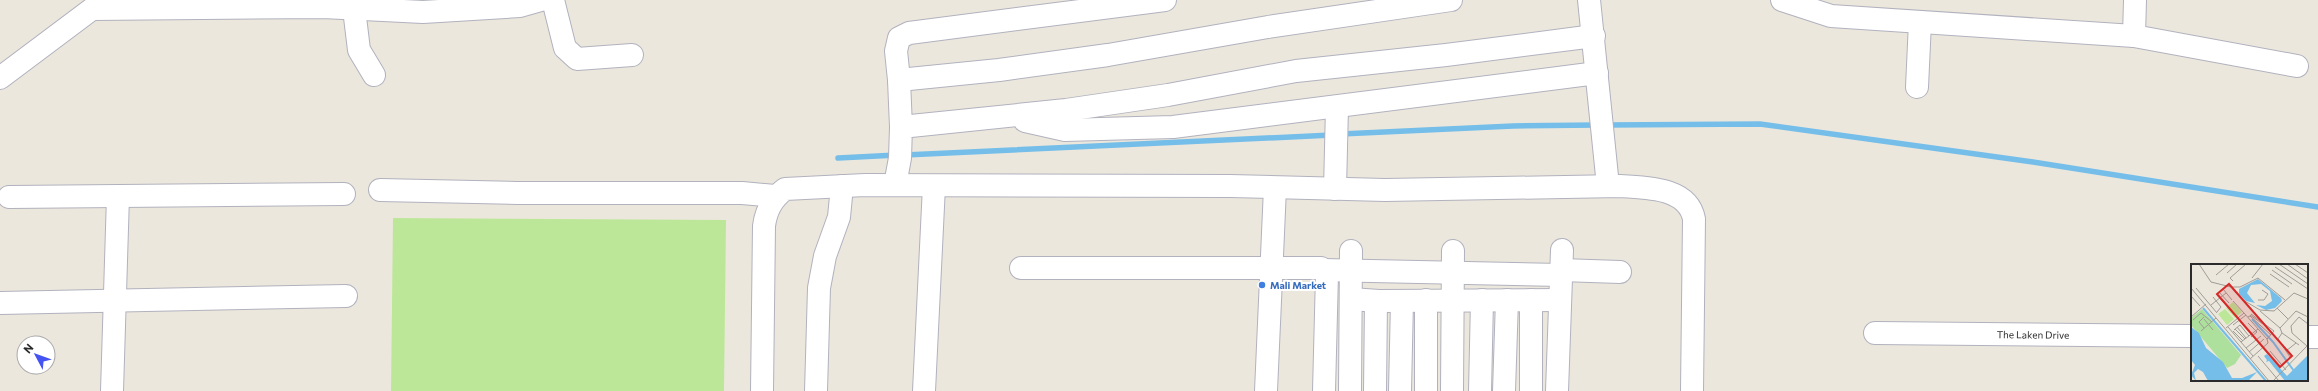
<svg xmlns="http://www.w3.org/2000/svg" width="2318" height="391" font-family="Commissioner,sans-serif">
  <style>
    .pitch { fill: #bde798 }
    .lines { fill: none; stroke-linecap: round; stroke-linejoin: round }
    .stream { stroke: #75bee9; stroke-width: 5.5 }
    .minor-casing { stroke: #b1b2be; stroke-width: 24 }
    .minor { stroke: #fff; stroke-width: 22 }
    .shop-dot { fill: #3f7fe0; stroke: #fff; stroke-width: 1.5 }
    .labels { text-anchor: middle; stroke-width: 4; stroke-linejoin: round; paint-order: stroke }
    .shop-label { font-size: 10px; font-weight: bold; fill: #366cbe; stroke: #fff; text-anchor: start }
    .street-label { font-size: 10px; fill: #2b2b2b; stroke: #fff }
    .inset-river { fill: none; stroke: #75bee9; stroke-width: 2 }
    .inset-road { fill: none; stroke: #9f9c96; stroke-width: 1 }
    .view { fill: #d62828; fill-opacity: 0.15; stroke: #d62828; stroke-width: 2 }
    .inset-edge { fill: none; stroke: #2b2b2b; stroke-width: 2 }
  </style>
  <rect width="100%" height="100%" fill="#ece7dd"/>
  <path class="pitch" d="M393,218L726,220L724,391H391Z"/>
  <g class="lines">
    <path class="stream" d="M1607,125L1760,124L2033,162L2318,207
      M1341,134L1513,126L1598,125
      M905,155L1332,135
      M838,158L897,155"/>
    <defs>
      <g id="minor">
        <path d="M553,0L565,48L577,59L632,55"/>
        <path d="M1589,0L1608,186"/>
        <path d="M1782,0L1831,16L2134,36L2297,66"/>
        <path d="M354,9L359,50L374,75"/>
        <path d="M2134,36L2135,0"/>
        <path d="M0,78L92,9L323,7L423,12L520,6L541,0"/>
        <path d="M899,80L896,51L899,38L909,33L1165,0"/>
        <path d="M1917,87L1920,22"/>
        <path d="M1025,121L1065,130L1173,127L1597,73"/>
        <path d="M901,127L899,80L999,70L1108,55L1268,27L1451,0"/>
        <path d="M895,185L900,158L901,127L1066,110L1168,95L1296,71L1446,55L1594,36"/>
        <path d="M1335,189L1337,107"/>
        <path d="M380,190L517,193H742L775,196"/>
        <path d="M9,197L344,194"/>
        <path d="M1021,268H1321L1327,274L1324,391"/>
        <path d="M1323,270L1561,275"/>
        <path d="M1561,270L1620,272"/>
        <path d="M1351,299L1379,301L1560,300"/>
        <path d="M1426,300V391"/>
        <path d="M1531,300V391"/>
        <path d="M0,303L346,296"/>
        <path id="s1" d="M1875,333L2192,336"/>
        <path d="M2307,337H2318"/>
        <path d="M112,391L118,196"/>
        <path d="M762,391L764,226C766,210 772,199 785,189L865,185L1230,186L1385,190L1620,186C1647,188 1688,187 1694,219L1692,391"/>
        <path d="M816,391L819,288L825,256L839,217L842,186"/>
        <path d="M924,391L934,186"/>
        <path d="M1266,391L1275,188"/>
        <path d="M1350,391L1351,251"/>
        <path d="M1375,391L1376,301"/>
        <path d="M1400,391L1402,301"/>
        <path d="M1452,391L1453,251"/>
        <path d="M1480,391L1482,300"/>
        <path d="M1504,391L1507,300"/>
        <path d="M1557,391L1562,250"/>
      </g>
    </defs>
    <use href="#minor" class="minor-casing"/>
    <use href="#minor" class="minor"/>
  </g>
  <circle class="shop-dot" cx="1262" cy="285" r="4"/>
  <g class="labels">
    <g class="shop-label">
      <text x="1270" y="289">Mali Market</text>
    </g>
    <g class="street-label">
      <text dy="4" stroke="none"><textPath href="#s1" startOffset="158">The Laken Drive</textPath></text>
    </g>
  </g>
  <g transform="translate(2191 264)">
    <rect width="117" height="117" fill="#ece7dd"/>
    <path d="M11,45L50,91L44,100L36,104L0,61V54Z" fill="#ace09c"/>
    <path d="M42,38L51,48L44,54L35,44ZM34,45L43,55L36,61L27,50Z" fill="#bde798"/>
    <path d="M67,15L90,34L91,37L84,44L75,46L65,41L74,42L81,37L79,27L70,20L60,21L56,29L64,39L55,37L48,30V25ZM0,63L8,69L15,84L32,98L41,114H51L66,108L57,117H17L12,108L7,105L3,109L5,117L0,111L4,101L0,96ZM76,90L96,112L117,91V117H94L78,97L75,98L76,96L73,92Z" fill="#75bee9"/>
    <path class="inset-river" d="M12,44L75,117M61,55L82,78L103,107"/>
    <path class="inset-road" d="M8,0L20,18L40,23L52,36L69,46L83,47L103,29L117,35M88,0L117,20M96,0L117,15M104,0L117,9M84,3L117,25M81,6L101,20M36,9L46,0M79,10L98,23M25,11L38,0M61,14L72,0M42,17L39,14L55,0M41,23H49L67,14L94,36M0,24L78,117M5,24L26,49M32,25L41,36M28,28L38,39M25,30L35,41M0,32L9,42M22,33L30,43L26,48M67,36H73L77,30L71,26M42,37L53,49M20,41L35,29M86,44L97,55M69,47L89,64M60,50L83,67L76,75M59,51L72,60M0,53L15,40M57,53L59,52L80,71M13,55L22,66M2,56L10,49L21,58M57,59L66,68L60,73M42,61L55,51M37,63L62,92M46,63L55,74M13,64L8,58L13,53M35,64L53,49L76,75L77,79L59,95M44,65L54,75M43,66L49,61L58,72M10,67L25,54M42,67L52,77M91,69L108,81M50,78L67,65M55,84L70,72M79,87L95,106M95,87L105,79M58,88L73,75M67,92L88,117M99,93L87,75L91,69L89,64L105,47L117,53M82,117L116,82L101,69L100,62L108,53L117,60"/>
    <path class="view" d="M38,20L101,92L89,103L26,30Z"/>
    <rect width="117" height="117" class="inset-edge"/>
  </g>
  <g transform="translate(36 355) rotate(311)"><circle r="19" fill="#ffffff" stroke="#aaaaaa"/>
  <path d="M0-3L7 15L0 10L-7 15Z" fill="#4453f2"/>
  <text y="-6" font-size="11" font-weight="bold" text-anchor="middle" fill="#2b2b2b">N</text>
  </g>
</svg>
